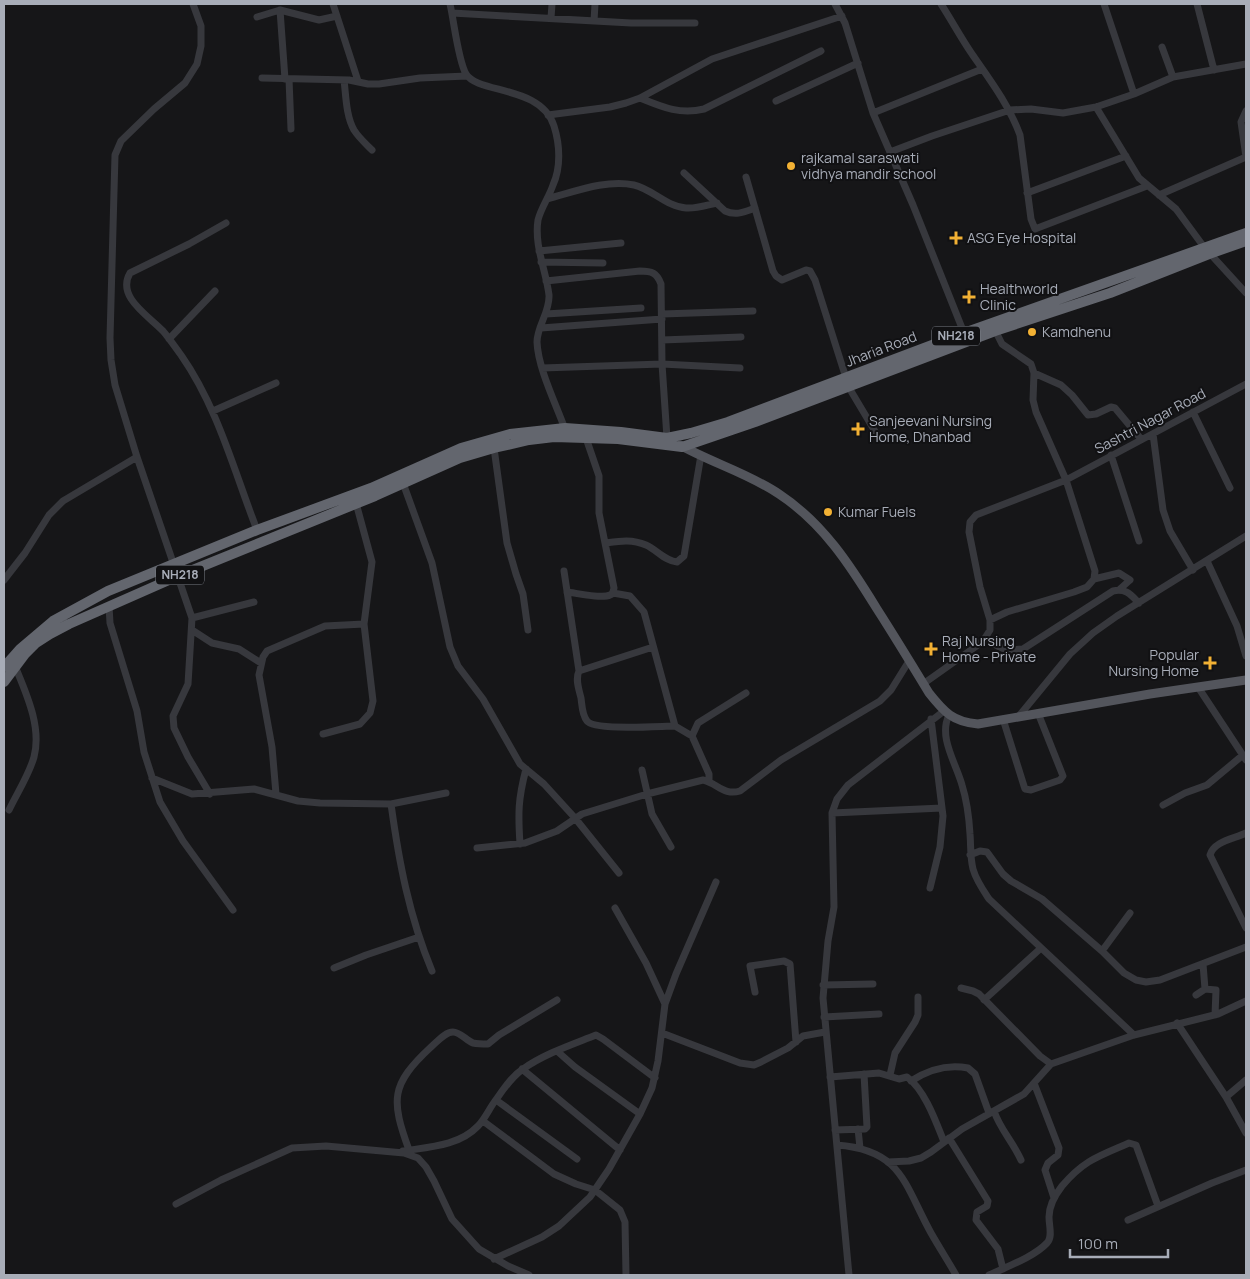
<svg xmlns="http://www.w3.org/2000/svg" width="1250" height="1279" font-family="Manrope,sans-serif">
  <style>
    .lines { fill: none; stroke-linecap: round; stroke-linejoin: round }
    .minor { stroke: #37383d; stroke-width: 7 }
    .major { stroke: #53555c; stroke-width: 9 }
    .highway { stroke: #63666e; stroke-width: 10 }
    .poi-dot { fill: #f2b134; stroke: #111113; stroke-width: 2 }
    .labels { text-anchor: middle; stroke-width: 4; stroke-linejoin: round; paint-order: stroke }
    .shield { fill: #111113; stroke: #7b7e86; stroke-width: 1 }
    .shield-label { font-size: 12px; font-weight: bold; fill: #a8adb8 }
    .poi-label { font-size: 14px; fill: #a8adb8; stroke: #111113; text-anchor: start }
    .street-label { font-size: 14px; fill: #a8adb8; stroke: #111113 }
  </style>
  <rect width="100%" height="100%" fill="#161618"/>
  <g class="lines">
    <path class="minor" d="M193,4L201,26V46L197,64L185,83L154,109L121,141L115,155L110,338L111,360L115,385L137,457L192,618L188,684L173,716L174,728L188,757L210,794
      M333,4L358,81
      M450,4C454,21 458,60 466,74C478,94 541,85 554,126C560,145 561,167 553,185C549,197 541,208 538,220C534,246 546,270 549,295C550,312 537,326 537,342C538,369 557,406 566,432
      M835,4L845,23L873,113L913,205L964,333
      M941,4C952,21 961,38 972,54C990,80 1009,105 1020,135L1031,219L1035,229L1147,186
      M1104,4L1134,94
      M1197,4L1214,70
      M280,10L285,79
      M452,13L631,23H695
      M257,17L280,10L319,20L337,16
      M551,18L552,4
      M594,21L595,4
      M1162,47L1173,77
      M262,78L349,80L368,84H379L420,78L467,76
      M289,79L291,129
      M344,80C346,96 346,116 354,130C359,138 366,144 372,150
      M640,98C662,107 680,115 704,109L821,51
      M776,101L858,63
      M1096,107L1139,178L1176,209L1204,247L1246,293
      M1246,111L1241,122L1246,157
      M873,113L982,69
      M548,115L610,107L626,103L640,98L712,59L842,16
      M890,152L932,136L1010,110L1031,109L1063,113L1096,107L1134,94L1173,77L1246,64
      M684,173L725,211C736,216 744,212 755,208
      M746,177L773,271L776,276L782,280L806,270L810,271L815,280L846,378
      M1027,193L1126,156
      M1159,195L1246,157
      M547,199C574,192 606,179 634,185C652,189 667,207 686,208C696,209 707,205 717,203
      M226,223L189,244L130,273C116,297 149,316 163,331C169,338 175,347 181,355C218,408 234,471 257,530
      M539,251L621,243
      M541,262L603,263
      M546,281L640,271C652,271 657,273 661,284L662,364L667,438
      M546,314L641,308
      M662,314L753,311
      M541,328L662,319
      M169,339L215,291
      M662,340L741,337
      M542,368L662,364L740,368
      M1034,373L1061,385L1072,395L1088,415L1096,414L1111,407L1115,408L1141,439
      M848,386L876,433
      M213,411L276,383
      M1193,412L1230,488
      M1153,434L1163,510L1170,531L1193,570
      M494,448L507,543L516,574L523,594L528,630
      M1111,455L1139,541
      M403,483L432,563L450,647L458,666L483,699L520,764L544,784L575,818L619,873
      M606,543C620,541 632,539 646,545C657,550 665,561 677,562L684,556L701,455
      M1207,561L1237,626L1246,656
      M564,571L579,671
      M1094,579L1119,573L1130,580L1120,589
      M4,580L25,553L49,515L63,501L137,457
      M567,592C576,593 602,599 610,595C613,594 613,592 614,588L599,513V476L586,438
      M613,593L630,596L644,612L675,726L692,736L709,774V781
      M109,606L110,623L137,711L144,752L160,802L183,841L233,910
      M192,618L254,602
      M990,620L1007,612L1074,592L1087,587L1094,579L1095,571L1066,480L1036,412L1033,400L1034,373L1031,364L1002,344L994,328
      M192,630L212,643L239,649L261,663
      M985,638C1000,649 1005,651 1023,649L1113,591C1126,588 1131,595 1139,603
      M653,647L579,671C575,679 579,690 581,698C582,705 582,715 587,721C594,731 661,726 675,726
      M923,684L978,645L985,638L990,630V620L980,587L969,532L970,522L976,515L1066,480L1246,384
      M1198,687L1246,760
      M949,715C938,737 956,763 962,785C967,801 969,817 970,834C971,846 970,857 973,869C976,880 983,890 989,899L1134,1035
      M1019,716L1070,654L1093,633L1117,616L1246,536
      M1003,719L1024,786L1025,789L1031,790L1060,780L1063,776L1038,713
      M323,734L360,724L370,713L373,701L364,624L372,562L356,503
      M692,736L698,723L746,693
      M642,770L652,814L671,847
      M152,778L192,794L254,789L298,801L320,803L391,804L446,793
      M276,794L272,747L259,675L263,657L267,651L325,626L364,624
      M391,804C399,862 409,916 432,971
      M1163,805L1185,793L1207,785L1243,755
      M9,810C17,793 29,775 34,757C42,727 26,693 15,666
      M832,813L942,808
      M1246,833C1234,839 1214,841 1210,855L1246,928
      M520,844C518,814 518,799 526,769
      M477,848L525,843L557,831L582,814L647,794L703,780C717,783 724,796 740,791L781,760L880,701L891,690L909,661
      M970,855L980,851L987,852L1003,874L1011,881L1042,899L1102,951L1124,973L1136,980L1146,982L1160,980L1246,947
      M930,888L940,847L943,816L931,719
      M615,908L646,963L665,1004
      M1102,951L1130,913
      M1203,964L1205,989
      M334,968L366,955L419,937
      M823,985L873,984
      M961,988L973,991L979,994L1040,1056L1051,1064
      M755,992L750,966L784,961L790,964L796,1042
      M1196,995L1205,989L1216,990L1215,1015
      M984,1000L1041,948
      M824,1017L879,1014
      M1177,1023L1226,1097L1246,1133
      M662,1033L740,1063L754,1065L761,1062L788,1048L803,1036L825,1032
      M557,1051L575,1067L640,1114
      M522,1069L620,1150
      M890,1075L895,1053L915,1022L918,1015V997
      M830,1077L879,1073L899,1079L907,1077C925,1090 936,1122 944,1142
      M911,1081C928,1070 948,1064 968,1068L975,1074L989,1113
      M1034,1083L1059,1148L1058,1155L1048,1163L1045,1170L1054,1198
      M1226,1097L1246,1080
      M496,1100L577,1159
      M994,1111C1000,1129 1013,1142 1021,1160
      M483,1121L554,1174L576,1184L595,1190L620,1210L625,1222L626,1275
      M858,1129L860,1148
      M835,1130L865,1129L867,1127L864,1074
      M949,1138L988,1201L987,1206L977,1212L976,1220L998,1249L1003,1269
      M837,1145C902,1150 904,1184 931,1233C939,1247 948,1261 956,1275
      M409,1150C391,1100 390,1085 431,1047C437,1042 445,1032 453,1032C460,1032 466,1040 473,1043C478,1044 483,1044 488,1044L499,1035L557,1000
      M403,1151C429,1147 459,1146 478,1126C485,1119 489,1109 495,1101C503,1090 511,1077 523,1069C544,1054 571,1045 596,1035L603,1039L655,1078
      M888,1162L909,1161L921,1158L931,1152L962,1129L1024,1094L1051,1064L1134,1035L1218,1014L1246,1001
      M176,1204L221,1180L292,1148L326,1146L404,1153L418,1158L426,1167L434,1181L452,1219L479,1249L508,1266L529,1275
      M1128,1220L1212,1183L1246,1170
      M494,1259L542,1237L559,1226L590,1197L609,1169L640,1114L652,1088L658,1061L665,1004L676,974L716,882
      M849,1275L823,998L828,941L834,907L832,813L837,799L848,785L944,711
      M989,1275C1006,1267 1034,1257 1047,1243C1053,1237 1049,1226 1049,1217C1049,1205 1055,1195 1062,1186C1084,1160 1099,1156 1129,1143L1136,1145L1158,1206"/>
    <path class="major" d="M680,445C712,463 748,473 779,494C823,523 850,565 877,609C895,637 912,665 929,693C944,712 953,722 978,724L1150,694L1246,680"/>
    <path class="highway" d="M4,667L20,649L53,621L108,591L257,530L371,488L461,448L510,434L565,428L621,432L667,438L691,433L728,422L964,333L1246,233
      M4,682L25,654L36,643L50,634L69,624L178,576L375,496L460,458L494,448L529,440L554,437L618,439L682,447L755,422L995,331L1110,293L1209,254L1246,241"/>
  </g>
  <g class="poi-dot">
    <circle cx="791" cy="166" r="5"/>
    <path d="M953.5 230.5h5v5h5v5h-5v5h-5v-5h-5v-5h5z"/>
    <path d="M966.5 289.5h5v5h5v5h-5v5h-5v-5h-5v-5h5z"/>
    <circle cx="1032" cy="332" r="5"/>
    <path d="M855.5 421.5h5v5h5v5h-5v5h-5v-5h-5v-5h5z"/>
    <circle cx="828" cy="512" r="5"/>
    <path d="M928.5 641.5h5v5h5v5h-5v5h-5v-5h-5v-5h5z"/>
    <path d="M1207.5 655.5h5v5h5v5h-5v5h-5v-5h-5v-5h5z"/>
  </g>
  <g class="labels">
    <g class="shield">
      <rect x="932" y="326.5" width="48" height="19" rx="4"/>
      <rect x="156" y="565.5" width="48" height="19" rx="4"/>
    </g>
    <g class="shield-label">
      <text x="956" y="340">NH218</text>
      <text x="180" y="579">NH218</text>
    </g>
    <g class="poi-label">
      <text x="801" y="163">rajkamal saraswati<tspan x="801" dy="16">vidhya mandir school</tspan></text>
      <text x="967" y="243">ASG Eye Hospital</text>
      <text x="980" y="294">Healthworld<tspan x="980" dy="16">Clinic</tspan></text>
      <text x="1042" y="337">Kamdhenu</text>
      <text x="869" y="426">Sanjeevani Nursing<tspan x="869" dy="16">Home, Dhanbad</tspan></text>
      <text x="838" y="517">Kumar Fuels</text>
      <text x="942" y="646">Raj Nursing<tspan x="942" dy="16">Home - Private</tspan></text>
      <text x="1199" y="660" text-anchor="end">Popular<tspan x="1199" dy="16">Nursing Home</tspan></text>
    </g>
    <g class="street-label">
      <text transform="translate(881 349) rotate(-21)" y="5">Jharia Road</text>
      <text transform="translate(1150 421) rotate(-28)" y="5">Sashtri Nagar Road</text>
    </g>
  </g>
  <rect width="1250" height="1279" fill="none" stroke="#a8adb8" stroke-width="10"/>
  <path d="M1070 1249v8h98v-8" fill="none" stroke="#a8adb8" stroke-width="2.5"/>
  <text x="1078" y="1249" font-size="15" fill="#a8adb8" stroke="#111113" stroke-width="4" paint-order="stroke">100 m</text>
</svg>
